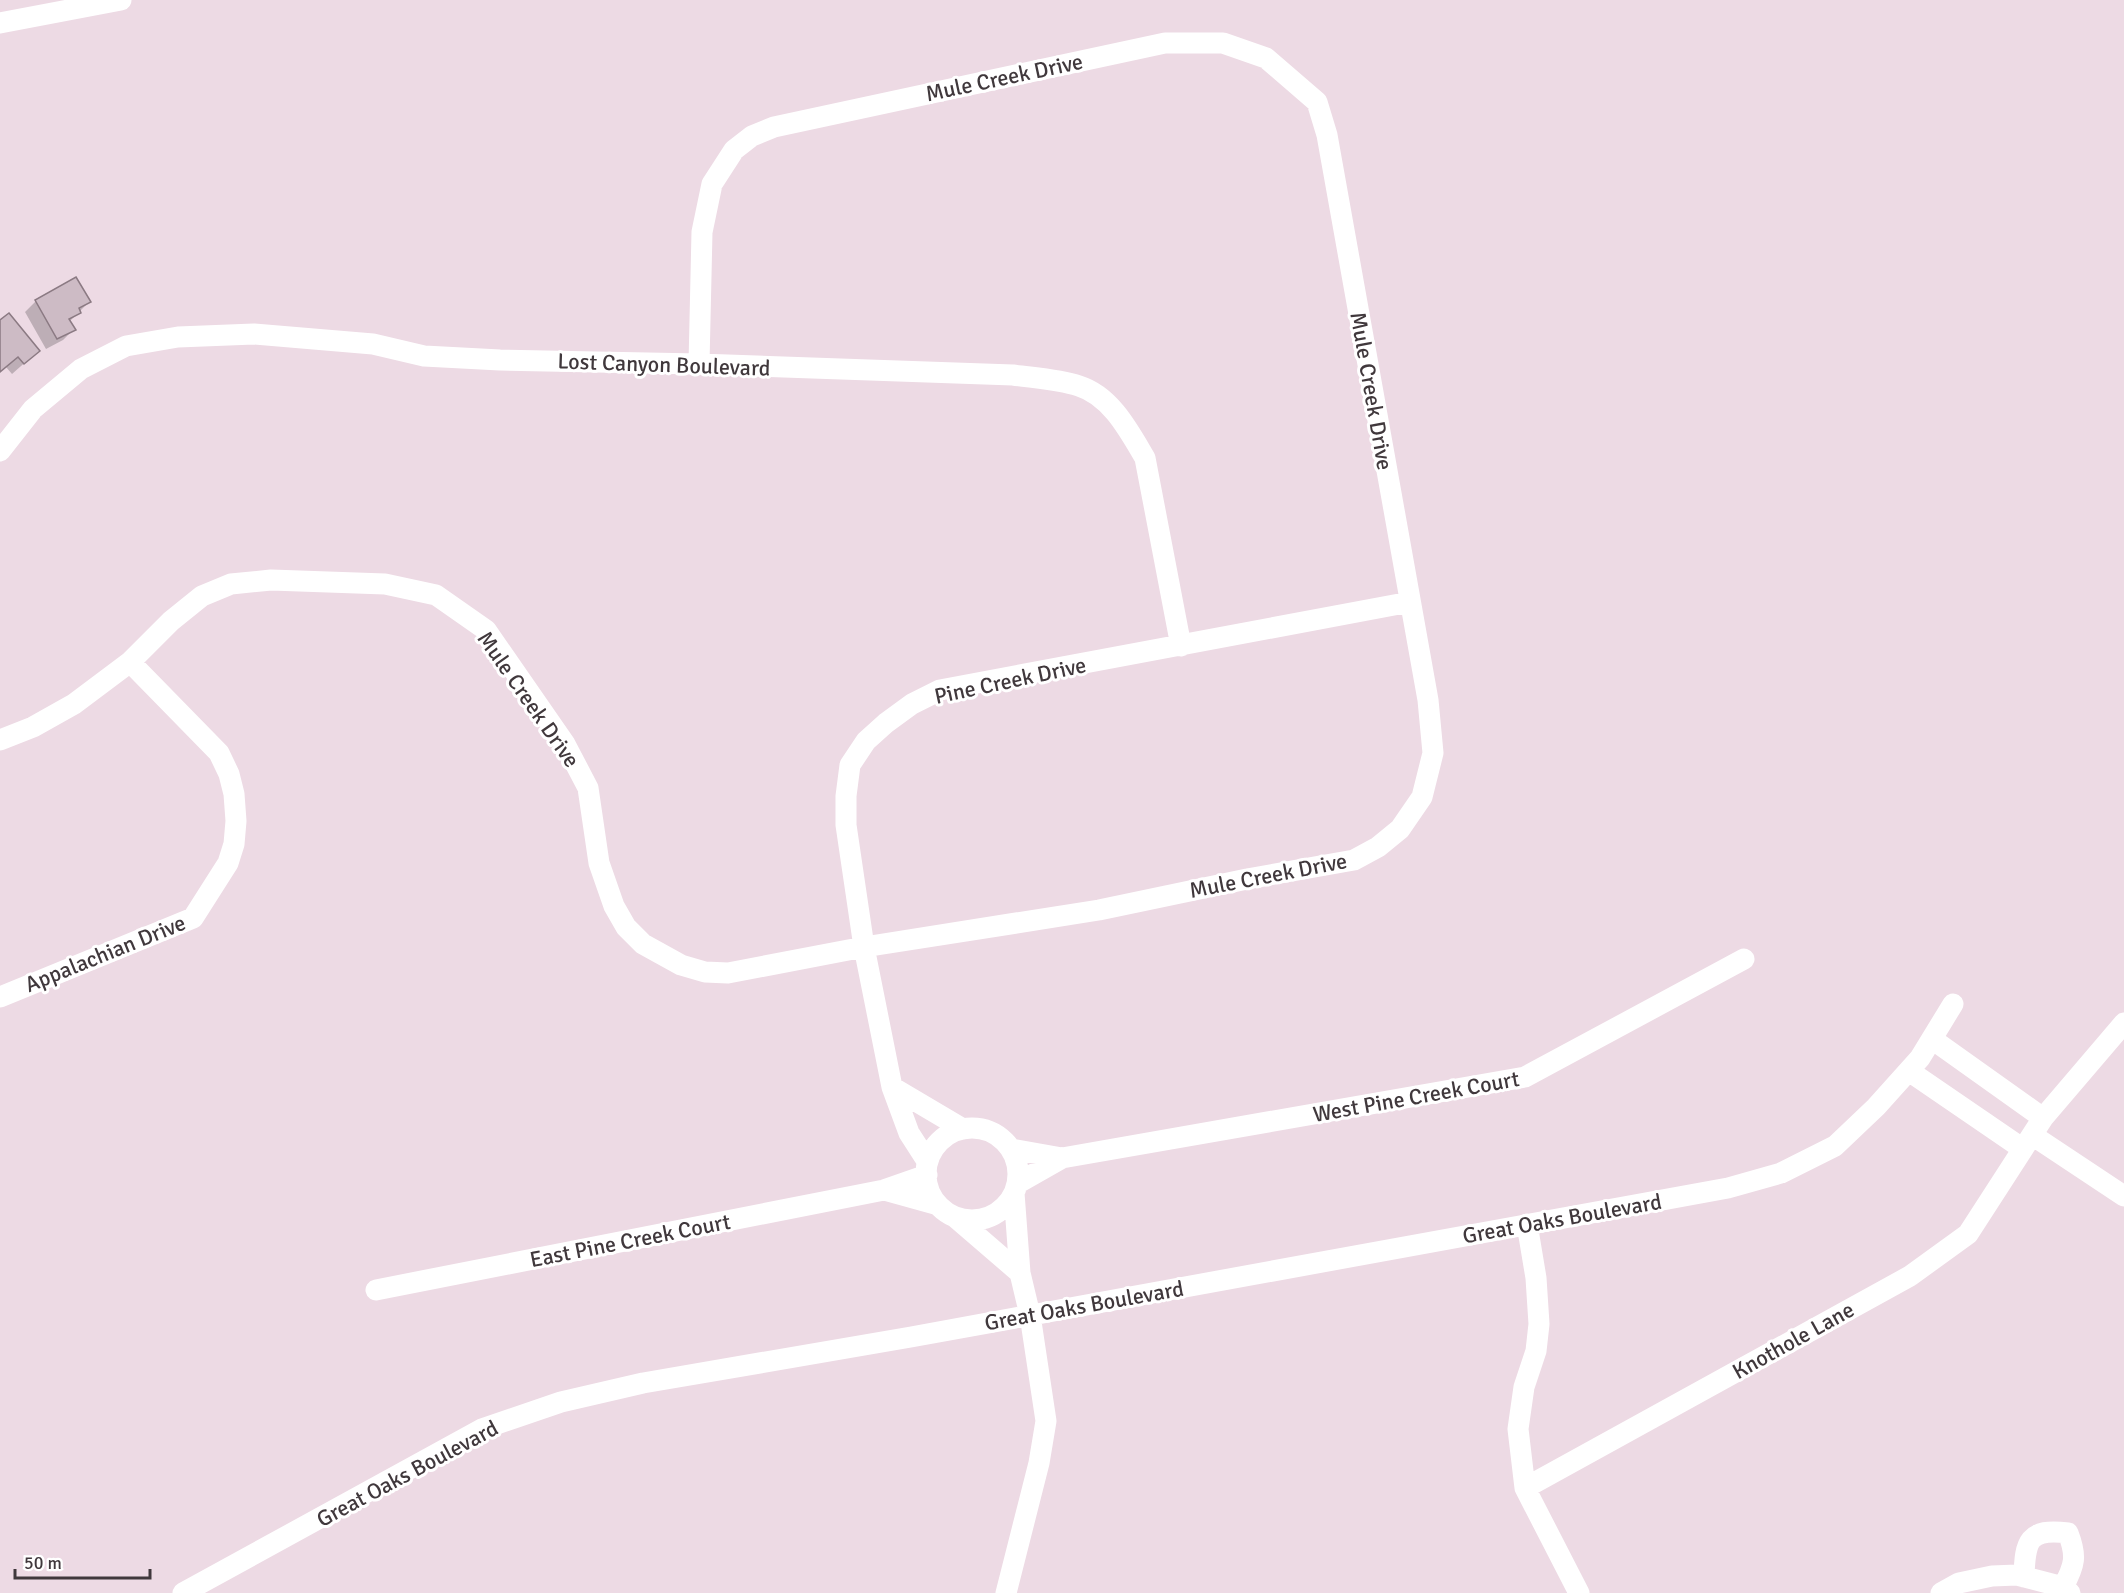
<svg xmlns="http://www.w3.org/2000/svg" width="2124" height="1593" font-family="Signika,sans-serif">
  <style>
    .shadow { fill: #0003 }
    .building { fill: #cdbbc5; stroke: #8b7a83; stroke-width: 1.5 }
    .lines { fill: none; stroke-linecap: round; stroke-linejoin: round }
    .street { stroke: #fff; stroke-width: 21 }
    .labels { text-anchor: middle; stroke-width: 6; stroke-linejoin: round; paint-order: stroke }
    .street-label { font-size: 22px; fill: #40383c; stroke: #fff }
  </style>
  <rect width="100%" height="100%" fill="#eddae4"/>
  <path class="shadow" d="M36,301L89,302L69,322L74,329L63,340L46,349L25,312Z
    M0,322L38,351L12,374L6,367L0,372Z"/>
  <path class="building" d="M76,277L91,302L79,308L81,313L69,319L76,330L57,339L35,300Z
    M9,313L40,351L24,364L18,357L0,372V320Z"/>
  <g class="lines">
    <path class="street" d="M0,23L121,0
      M0,451L33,409L81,369L126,346L178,337L254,334L373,344L424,356L500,360L699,364L1013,375C1035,378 1058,379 1079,386C1111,396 1129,431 1145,458L1181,646
      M0,740L33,727L74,704L130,662L171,621L202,596L231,584L271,580L385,584L436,595L486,630L565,744L588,788L599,863L614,906L626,927L643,944L681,965L705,972L728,973L864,947L1099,910L1247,879L1354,860L1378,847L1400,829L1422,797L1433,753L1428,700L1327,135L1317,102L1266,58L1223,43H1165L774,127L752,136L734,150L712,184L702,232L699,364
      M0,997L193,918L228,863L234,844L236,821L234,794L229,774L219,753L130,662
      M1932,1039L2043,1118
      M1909,1071L2023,1149
      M892,1087L963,1129
      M926 1174a46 46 0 1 1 92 0a46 46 0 1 1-92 0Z
      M2032,1135L2124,1196
      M1011,1149L1062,1158
      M927,1161L909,1133L892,1087L864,947L846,825V796L850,765L866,741L886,723L912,704L940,690L1410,602
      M1018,1183L1062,1158L1525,1077L1744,959
      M884,1190L938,1205
      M955,1217L1020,1273
      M1527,1224L1536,1278L1539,1324L1536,1351L1524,1387L1518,1429L1525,1488L1579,1593
      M376,1290L884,1190L927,1175
      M1525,1488L1910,1276L1968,1234L2043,1118L2124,1023
      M2024,1577C2025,1541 2028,1528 2068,1533C2077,1556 2075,1565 2063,1587
      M183,1593L482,1429L561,1402L643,1383L911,1337L1728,1188L1781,1173L1835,1146L1876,1107L1920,1058L1953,1004
      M1006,1593L1039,1463L1046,1421L1030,1315L1020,1273L1014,1193
      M1941,1593L1959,1583L1992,1576L2017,1575L2063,1587L2070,1593"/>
  </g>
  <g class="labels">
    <g class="street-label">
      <text transform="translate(1004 77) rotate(-12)" y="8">Mule Creek Drive</text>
      <text transform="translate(664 364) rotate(2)" y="8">Lost Canyon Boulevard</text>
      <text transform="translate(1372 391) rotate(80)" y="8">Mule Creek Drive</text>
      <text transform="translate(1010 680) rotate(-12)" y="8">Pine Creek Drive</text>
      <text transform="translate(529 699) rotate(55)" y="8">Mule Creek Drive</text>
      <text transform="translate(1268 875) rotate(-11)" y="8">Mule Creek Drive</text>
      <text transform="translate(105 953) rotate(-22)" y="8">Appalachian Drive</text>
      <text transform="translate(1416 1096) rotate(-10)" y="8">West Pine Creek Court</text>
      <text transform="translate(1562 1218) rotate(-10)" y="8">Great Oaks Boulevard</text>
      <text transform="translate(630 1240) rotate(-11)" y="8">East Pine Creek Court</text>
      <text transform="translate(1084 1305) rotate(-10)" y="8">Great Oaks Boulevard</text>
      <text transform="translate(1793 1340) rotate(-29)" y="8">Knothole Lane</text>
      <text transform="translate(407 1473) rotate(-28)" y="8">Great Oaks Boulevard</text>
    </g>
  </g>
  <path d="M15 1569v9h135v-9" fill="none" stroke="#40383c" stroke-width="3"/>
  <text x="24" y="1569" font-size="18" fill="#40383c" stroke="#ffffff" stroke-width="4.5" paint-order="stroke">50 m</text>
</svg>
